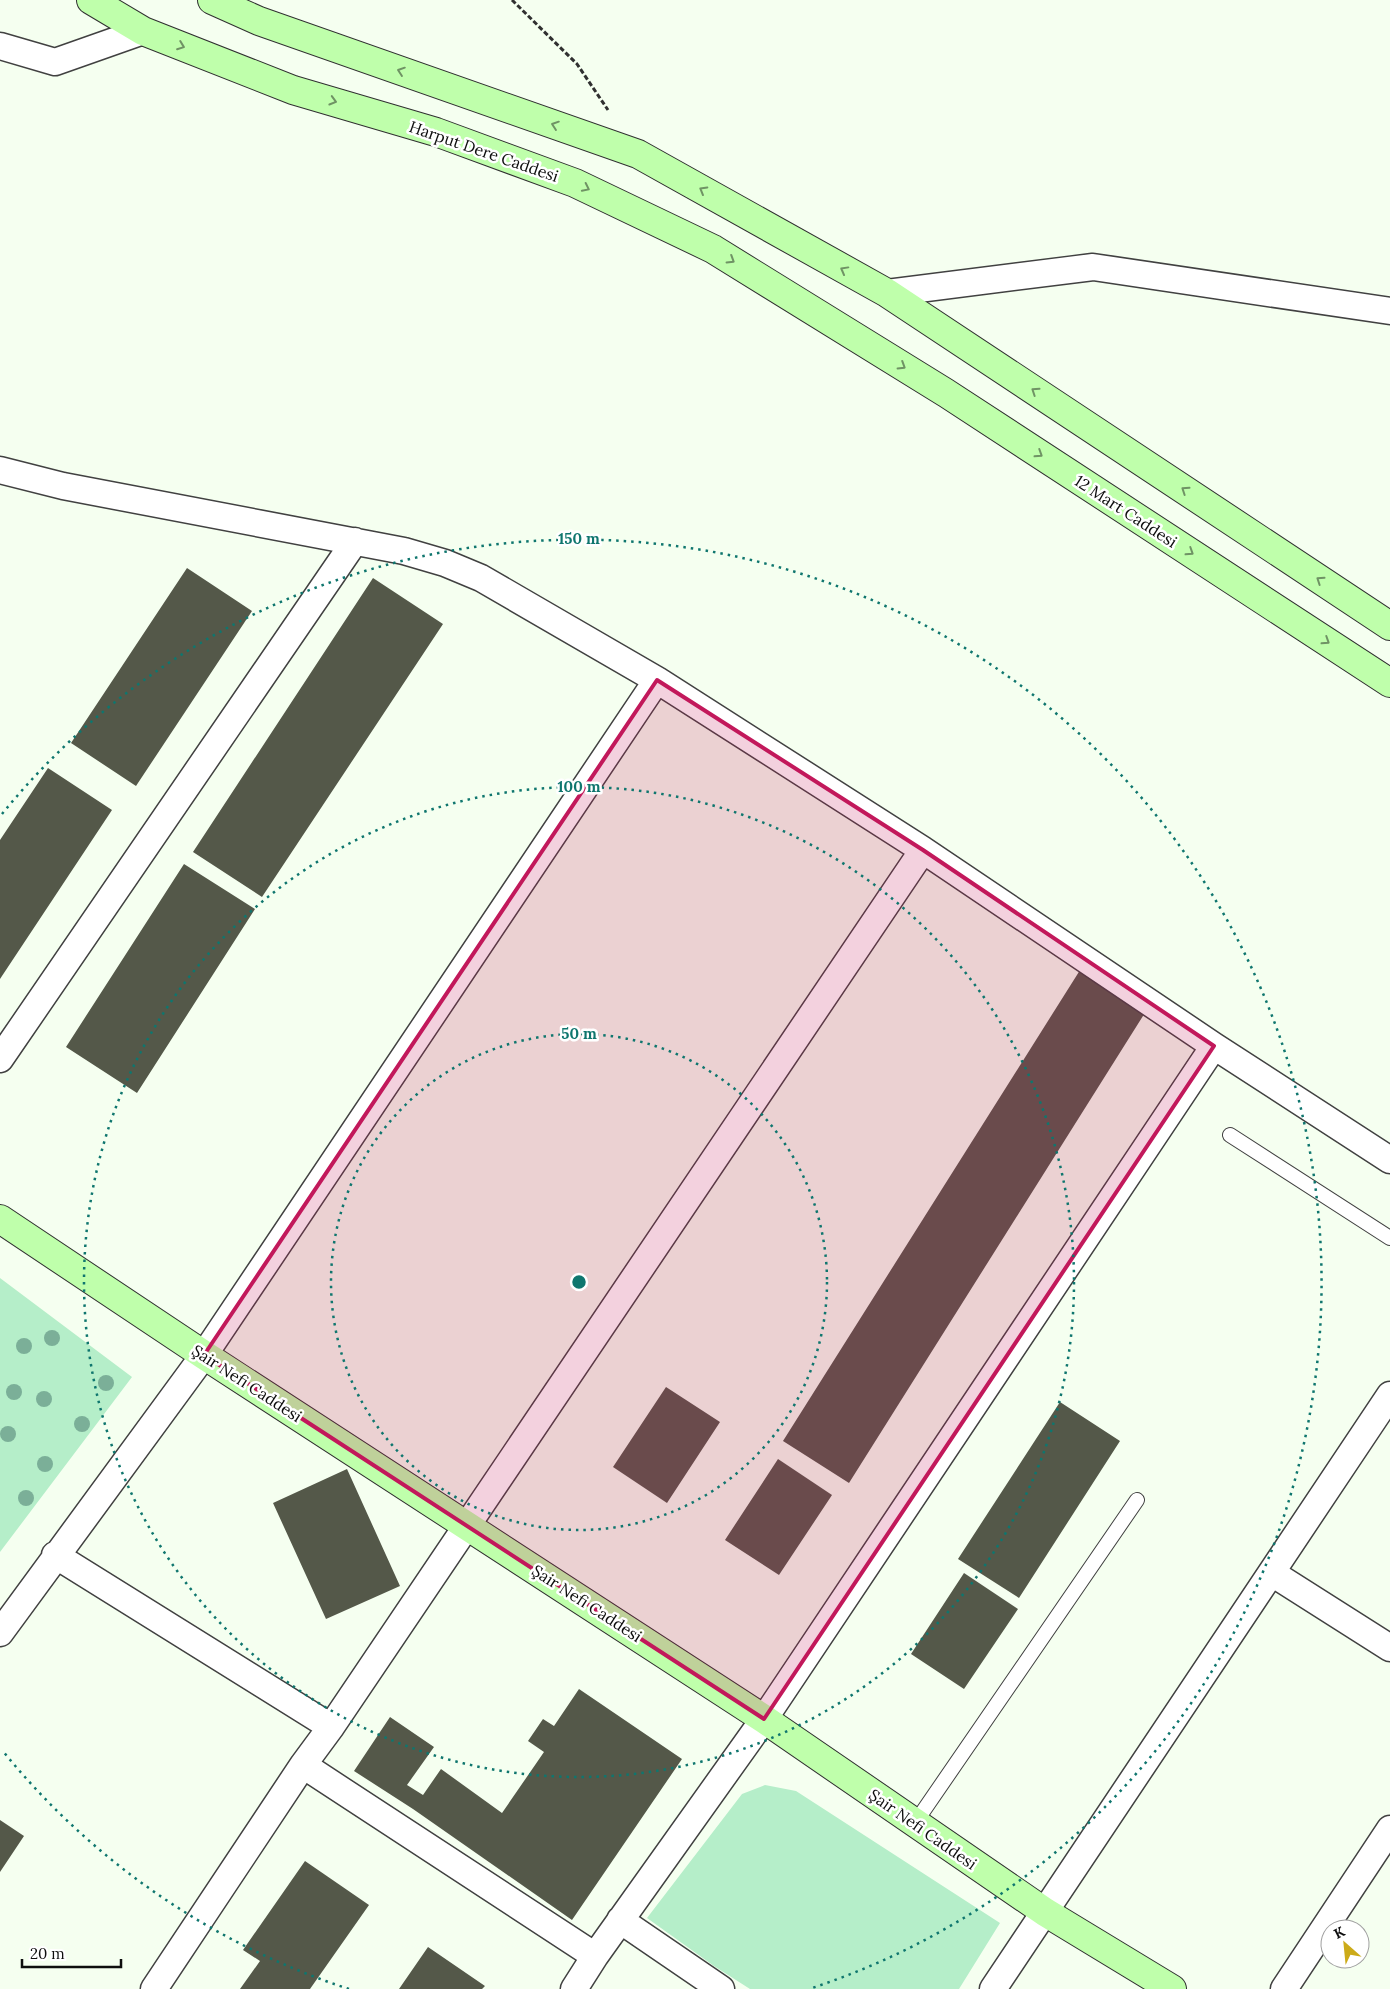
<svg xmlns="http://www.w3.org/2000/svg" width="1390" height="1989" font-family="Lora,serif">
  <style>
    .green { fill: #b5eec9 }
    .building { fill: #545849 }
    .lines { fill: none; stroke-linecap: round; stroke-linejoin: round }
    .lane-casing { stroke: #414141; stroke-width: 16 }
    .street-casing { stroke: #414141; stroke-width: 29 }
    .secondary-casing { stroke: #303030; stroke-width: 30 }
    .path { stroke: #303030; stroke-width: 3; stroke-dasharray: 5 2.5; stroke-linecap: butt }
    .lane { stroke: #fff; stroke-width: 14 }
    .street { stroke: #fff; stroke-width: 26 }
    .secondary { stroke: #bfffab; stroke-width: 28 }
    .tree { fill: #7baf98 }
    .oneway { stroke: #6f9364 }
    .marked { fill: #c2185b; fill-opacity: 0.2; stroke: #c2185b; stroke-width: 4; stroke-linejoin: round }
    .ring { fill: none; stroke: #0f766e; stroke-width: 2.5; stroke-dasharray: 2.5 5 }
    .labels { text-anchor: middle; stroke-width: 5; stroke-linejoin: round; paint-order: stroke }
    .street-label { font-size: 16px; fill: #0e0e0e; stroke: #fff }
    .centre { fill: #0f766e; stroke: #fff; stroke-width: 2.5 }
    .ring-label { font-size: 15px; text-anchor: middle; font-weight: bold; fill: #0f766e; stroke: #fff; stroke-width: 5; stroke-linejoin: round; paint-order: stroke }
  </style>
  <rect width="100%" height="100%" fill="#f5fff0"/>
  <path class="green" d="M0,1278L132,1377L0,1552Z
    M765,1785L796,1791L1000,1923L959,1989H750L714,1966L647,1918L742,1794Z"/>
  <path class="building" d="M187,568L252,611L136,786L71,743Z
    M373,578L443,624L262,897L193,852Z
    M48,768L112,810L0,979V840Z
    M184,864L255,909L137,1093L66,1047Z
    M1082,967L1148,1008L849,1483L783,1441Z
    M666,1387L720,1422L667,1503L613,1467Z
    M1060,1402L1120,1441L1019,1598L958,1559Z
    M778,1459L832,1495L779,1575L725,1540Z
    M347,1469L400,1586L326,1619L273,1503Z
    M964,1573L1018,1609L964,1689L911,1654Z
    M579,1689L682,1759L572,1920L413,1809L354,1771L390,1717L434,1747L407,1785L423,1795L441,1769L502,1813L544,1752L528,1741L543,1719L554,1726Z
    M0,1820L24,1836L0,1872Z
    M305,1861L369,1905L310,1989H240L260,1961L243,1950Z
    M428,1947L485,1986L482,1989H399Z"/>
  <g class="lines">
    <defs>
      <path id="lane" d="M1230,1135L1390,1238
        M915,1823L1137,1500"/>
      <path id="street" d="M0,46L55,62L143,31
        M887,293L1093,267L1390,311
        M0,470L63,486L404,551L445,563L481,578L657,680L923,850L1214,1046L1390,1160
        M0,1059L355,541
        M55,1555L331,1727
        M1272,1573L1390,1648
        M0,1633L204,1355L657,680
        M303,1765L595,1956
        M620,1920L721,1989
        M154,1989L303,1765L331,1727L923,850
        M574,1989L595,1956L764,1719L1214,1046
        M993,1989L1390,1395
        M1284,1989L1390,1829"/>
      <path id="secondary" d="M91,0L143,31L293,90L436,132L575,183L713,249L946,393L1390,683
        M212,0L259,21L638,154L887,293L1390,626
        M0,1219L204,1355L764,1719L1045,1912L1172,1989"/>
    </defs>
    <use href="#lane" class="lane-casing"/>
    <use href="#street" class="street-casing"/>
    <use href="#secondary" class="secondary-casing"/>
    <path class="path" d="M512,0L577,64L608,110"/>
    <use href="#lane" class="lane"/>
    <use href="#street" class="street"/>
    <use href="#secondary" class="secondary"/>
  </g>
  <g class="tree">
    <circle cx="52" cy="1338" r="8"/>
    <circle cx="24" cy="1346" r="8"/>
    <circle cx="106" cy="1383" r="8"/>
    <circle cx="14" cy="1392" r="8"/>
    <circle cx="44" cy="1399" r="8"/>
    <circle cx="82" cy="1424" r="8"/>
    <circle cx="8" cy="1434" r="8"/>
    <circle cx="45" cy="1464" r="8"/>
    <circle cx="26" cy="1498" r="8"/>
  </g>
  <defs><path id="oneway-chevron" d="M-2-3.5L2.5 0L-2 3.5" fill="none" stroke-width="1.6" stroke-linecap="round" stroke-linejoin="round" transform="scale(1.25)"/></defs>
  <g class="oneway">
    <use href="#oneway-chevron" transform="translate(181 46) rotate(21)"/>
    <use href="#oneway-chevron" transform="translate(401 71) rotate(-161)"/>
    <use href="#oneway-chevron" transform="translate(333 101) rotate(16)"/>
    <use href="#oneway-chevron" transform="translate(555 125) rotate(-161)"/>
    <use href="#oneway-chevron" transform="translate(586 188) rotate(26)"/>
    <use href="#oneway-chevron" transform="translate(703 190) rotate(-150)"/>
    <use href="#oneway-chevron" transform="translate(731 260) rotate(32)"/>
    <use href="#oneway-chevron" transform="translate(844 270) rotate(-151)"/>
    <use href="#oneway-chevron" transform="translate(902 366) rotate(32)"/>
    <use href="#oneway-chevron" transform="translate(1035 391) rotate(-146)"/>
    <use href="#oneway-chevron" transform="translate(1039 454) rotate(33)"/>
    <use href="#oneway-chevron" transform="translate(1185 490) rotate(-146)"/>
    <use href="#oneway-chevron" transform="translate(1190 552) rotate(33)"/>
    <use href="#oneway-chevron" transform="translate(1320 580) rotate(-146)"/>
    <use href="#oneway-chevron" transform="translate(1326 641) rotate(33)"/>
  </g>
  <path class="marked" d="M657,680L923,850L1214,1046L764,1719L204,1355Z"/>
  <g class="ring">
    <circle cx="579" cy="1282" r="248"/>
    <circle cx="579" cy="1282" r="495"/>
    <path d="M349 1989A743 743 0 0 1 2 1750M2 814A743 743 0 1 1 809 1989"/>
  </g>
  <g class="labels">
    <g class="street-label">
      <text transform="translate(484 151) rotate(19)" y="6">Harput Dere Caddesi</text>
      <text transform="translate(1126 511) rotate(33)" y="6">12 Mart Caddesi</text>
      <text transform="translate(247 1383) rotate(33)" y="6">Şair Nefi Caddesi</text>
      <text transform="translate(587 1603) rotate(33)" y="6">Şair Nefi Caddesi</text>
      <text transform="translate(923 1829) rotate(35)" y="6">Şair Nefi Caddesi</text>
    </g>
  </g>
  <circle cx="579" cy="1282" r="8" class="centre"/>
  <g class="ring-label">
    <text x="579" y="544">150 m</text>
    <text x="579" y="792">100 m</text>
    <text x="579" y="1039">50 m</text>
  </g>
  <g transform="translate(1345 1944) rotate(333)"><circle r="24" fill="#ffffff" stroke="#9f9f9f"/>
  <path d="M0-4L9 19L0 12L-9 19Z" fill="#ccab19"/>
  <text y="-8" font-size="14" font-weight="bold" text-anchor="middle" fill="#0e0e0e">K</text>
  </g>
  <path d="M22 1959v8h99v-8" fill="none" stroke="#0e0e0e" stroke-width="2.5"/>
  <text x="30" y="1959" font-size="15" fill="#0e0e0e" stroke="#ffffff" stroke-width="4" paint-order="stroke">20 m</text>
</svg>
